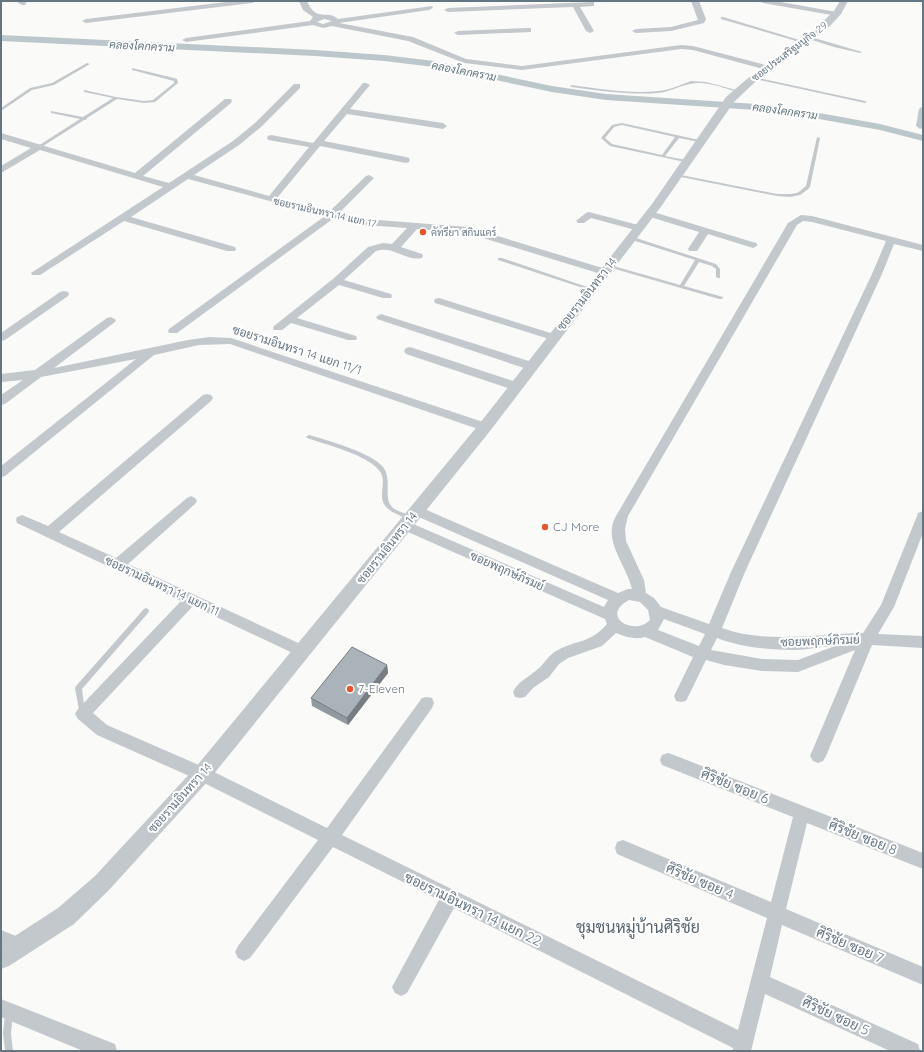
<svg xmlns="http://www.w3.org/2000/svg" width="924" height="1052" font-family="Quicksand,Sarabun,sans-serif">
  <style>
    .lines { fill: none; stroke-linecap: round; stroke-linejoin: round }
    .canal { fill: #bbc7cb; fill-rule: evenodd }
    .service { fill: #c3c8cc; fill-rule: evenodd }
    .minor { fill: #c3c8cc; fill-rule: evenodd }
    .tertiary { fill: #c3c8cc; fill-rule: evenodd }
    .wall { fill: #929a9f }
    .shaded-wall { fill: #777d82 }
    .building { fill: #aab3b9; stroke: #777d82 }
    .poi-dot { fill: #e4572e; stroke: #fff; stroke-width: 1.5 }
    .labels { text-anchor: middle; stroke-width: 4; stroke-linejoin: round; paint-order: stroke }
    .far-street-label { font-size: 10px; fill: #657683; stroke: #fff }
    .far-poi-label { font-size: 10px; fill: #657683; stroke: #fff; text-anchor: start }
    .far-water-label { font-size: 11px; font-style: italic; fill: #60757c; stroke: #fff }
    .street-label { font-size: 12px; fill: #657683; stroke: #fff }
    .poi-label { font-size: 12px; fill: #657683; stroke: #fff; text-anchor: start }
    .near-street-label { font-size: 14px; fill: #657683; stroke: #fff }
    .near-neighbourhood-label { font-size: 16px; fill: #57646e; stroke: #fff }
  </style>
  <rect width="100%" height="100%" fill="#fafaf8"/>
  <g class="lines">
    <path class="canal" d="M1,35L315,50L384,55L434,61L552,86L606,94L756,104L808,111L880,124L923,135V141L880,130L808,117L756,110L606,100L552,92L434,67L384,61L315,56L1,41Z"/>
    <path class="service" d="M721,17H723L806,42L803,43L721,19Z
      M809,37H811L862,52L860,53L834,47L809,39Z
      M87,63L90,64L54,85L32,90L1,111V108L30,88L52,83Z
      M132,68L174,78L177,79L178,83L155,102L144,103L117,99L87,118L86,120H84L40,148H38V146L80,119L51,113V111L83,117L113,98L84,92V90L116,97L144,101L153,100L174,83V81L132,70Z
      M754,77L865,101L867,102L865,103L755,79H754Z
      M691,81L706,82L740,91L738,92C723,88 705,80 690,84C679,86 669,92 658,93C629,95 600,91 572,87L570,86L572,85C599,89 638,95 665,90C674,88 682,84 691,81Z
      M622,123L699,140L701,141L699,142L679,138L665,156L686,160V162H685L610,146L601,138L612,125ZM622,125L675,137L662,155L612,144L605,138L614,127Z
      M817,137L820,138L810,187L807,190L800,195L790,197L777,196L676,176L674,175L676,174L777,194H790L797,193L800,191L806,186Z
      M629,237H633L716,264L720,269V278H718L716,277V269L712,266L699,262L684,286L723,297V298L721,299H719L608,267V265H610L680,285L695,260L629,239Z
      M498,258H502L593,289V290H589L498,260Z
      M309,435C327,440 372,453 383,467C393,479 382,499 393,508C399,512 407,514 413,516L414,518L413,520C408,520 403,517 399,515C368,503 392,484 378,469C366,455 325,444 307,438L306,437L307,436Z
      M146,608L148,609L149,611L148,613L82,689L85,713L84,715L82,716L80,715L75,688L76,686L144,609Z
      M9,1009L12,1010L13,1013L11,1034L13,1051H5L3,1034L5,1013L6,1010Z"/>
    <path class="minor" d="M19,1H27L25,5H22L18,3Z
      M234,1H256L252,3L86,23L82,21L86,19Z
      M299,1H307C316,23 328,9 338,19L432,6L433,8L429,10L339,23L413,37L466,59L522,66L681,45L693,46L770,66L771,68L767,70L693,50L681,49L522,70L464,63L408,41L332,26L323,28L313,25L186,42L182,40L186,38L310,21L313,17L303,10ZM324,19L332,21L323,24L317,22Z
      M691,1H699L706,19L704,23L671,31L636,33L632,31L636,29L671,27L698,20Z
      M759,1H775L837,12L841,14L837,16L763,3Z
      M591,2H594V6L580,7L594,31L590,33L586,31L573,7L448,12L444,10L448,8Z
      M528,28H531V32L458,35L454,33L458,31Z
      M363,83H366L370,85L350,109L443,123L447,126L443,129L347,114L324,141L406,157L409,158L410,160L409,162L406,163L320,146L277,198L330,211L366,176L369,175L374,178L339,213L365,219L468,227L609,270L610,272L609,274H601L467,233L417,229L401,247L422,254L423,256L422,258C407,262 393,245 376,251L344,280L391,294L392,296L391,298H383L339,285L297,318L356,336L357,338L356,340H348L291,323L282,330H274L273,328L274,326L333,279L368,247L383,243L392,244L407,228L365,225L334,218L177,333H169L168,331L169,329L325,216L188,179L131,217L235,247L236,249L235,251H227L124,221L40,275H32L31,273L163,187L40,150L1,173V166L31,148L1,139V133L135,173L225,99H231L232,101L231,103L143,176L169,183L233,141L255,123L294,84H300V88L261,127L239,145L194,175L269,196L309,147L268,140L267,138L268,136L271,135L313,143Z
      M923,106V128L920,129L916,126L919,109Z
      M650,211L756,243L758,245L753,248L708,234L697,251H689L688,249L699,232L647,216L645,214L647,212Z
      M589,212L642,226L644,228L639,231L591,218L584,223H578L576,221L586,213Z
      M801,215L812,216L923,245V251L894,244L882,274L745,572L722,628C765,644 818,634 863,633L881,605L917,516L918,513L923,511V533L894,607L878,634L923,636V648L872,645L826,756L823,761L818,763L813,761L810,756L855,650L798,672L762,671L724,665L706,660L686,701L681,702L676,701L674,696L693,657L645,637C635,640 626,637 616,633L602,646L568,658L559,664L549,677L533,688L525,697L520,698L515,697L513,692C518,681 529,677 538,669C545,663 549,654 558,650C579,639 589,644 607,624L605,619L401,529L400,526L401,523L406,521L411,523L604,607L608,600L412,514L411,511L412,508L417,506L422,508L618,593L628,589H632C628,570 609,547 612,528C612,524 614,520 616,516L788,223ZM803,221L812,222L886,241L872,274L731,572L709,624L661,607L654,598L646,593L644,580L626,541L625,529L628,516L797,225ZM629,600L640,602L648,610L650,620C634,637 599,616 629,600ZM664,619L705,634L699,646L658,630ZM717,638C740,647 769,650 794,650C808,650 821,646 835,646L798,660L762,659L711,650Z
      M64,291L68,292L69,294L68,296L5,340L1,341V333L60,292Z
      M439,298L557,335L558,337L557,339H549L435,303L434,301L435,299Z
      M381,314L535,363L537,366L535,369H527L377,319L376,317Z
      M111,317L116,320L115,322L54,368L188,340L209,337L231,338L489,424L491,427L489,430L485,431L481,430L230,344L199,345L154,355L5,476L1,477V466L136,359L41,377L5,404L1,405V395L23,380L1,382V374L35,370L107,318Z
      M410,347L519,383L521,386L519,389H511L406,354L404,351L406,348Z
      M207,394L211,395L213,398L211,401L59,532L116,558L187,498L191,496L195,498L197,501L195,504L128,564L307,647L309,651L307,655L302,657L297,655L193,606L93,713L107,725L208,769L327,828L422,698L427,697L432,698L434,703L432,708L342,835L738,1030L767,918L617,854L615,848L617,842L623,840L771,902L793,817L662,765L660,760L662,755L668,753L674,755L923,853V869L807,823L786,909L923,967V985L782,925L770,977L918,1044L920,1051H890L765,994L751,1051H733V1048L454,908L407,993L401,996L395,993L392,987L439,900L333,847L250,958L244,961L238,958L235,952L238,946L318,840L196,779L97,735L78,719L75,714L78,709L181,601L17,523L16,520L17,517L22,515L48,526L203,395Z
      M1,930L26,940L29,946L26,952L20,955L1,948Z
      M1,999L115,1044L117,1051H83L1,1017Z"/>
    <path class="tertiary" d="M840,1H848L841,14L830,26L800,50L754,83L734,102L660,208L490,431L209,780L109,890L74,924L9,966L1,969V945L58,908L95,876L195,768L480,423L652,204L726,97L747,79L810,34L834,11Z"/>
  </g>
  <path class="wall" d="M387,665L388,673L348,725L312,706L311,698Z"/>
  <path class="shaded-wall" d="M387,665L388,673L348,725L347,718Z"/>
  <path class="building" d="M352,647L387,665L347,718L311,698Z"/>
  <g class="poi-dot">
    <circle cx="423" cy="232" r="4"/>
    <circle cx="545" cy="527" r="4"/>
    <circle cx="350" cy="689" r="4"/>
  </g>
  <g class="labels">
    <g class="far-street-label">
      <text transform="translate(789 51) rotate(-37)" y="4">ซอยประเสริฐมนูกิจ 29</text>
      <text transform="translate(325 212) rotate(13)" y="4">ซอยรามอินทรา 14 แยก 17</text>
    </g>
    <g class="far-poi-label">
      <text x="431" y="236">คัทรียา สกินแคร์</text>
    </g>
    <g class="far-water-label">
      <text transform="translate(142 46) rotate(3)" y="4">คลองโคกคราม</text>
      <text transform="translate(464 71) rotate(11)" y="4">คลองโคกคราม</text>
      <text transform="translate(785 111) rotate(8)" y="4">คลองโคกคราม</text>
    </g>
    <g class="street-label">
      <text transform="translate(587 294) rotate(-52)" y="4">ซอยรามอินทรา 14</text>
      <text transform="translate(297 350) rotate(18)" y="4">ซอยรามอินทรา 14 แยก 11/1</text>
      <text transform="translate(387 548) rotate(-51)" y="4">ซอยรามอินทรา 14</text>
      <text transform="translate(507 571) rotate(24)" y="4">ซอยพฤกษ์ภิรมย์</text>
      <text transform="translate(162 586) rotate(25)" y="4">ซอยรามอินทรา 14 แยก 11</text>
      <text transform="translate(820 641) rotate(-2)" y="4">ซอยพฤกษ์ภิรมย์</text>
      <text transform="translate(180 798) rotate(-48)" y="4">ซอยรามอินทรา 14</text>
    </g>
    <g class="poi-label">
      <text x="553" y="531">CJ More</text>
      <text x="358" y="693">7-Eleven</text>
    </g>
    <g class="near-street-label">
      <text transform="translate(735 786) rotate(22)" y="5">ศิริชัย ซอย 6</text>
      <text transform="translate(863 837) rotate(22)" y="5">ศิริชัย ซอย 8</text>
      <text transform="translate(700 881) rotate(23)" y="5">ศิริชัย ซอย 4</text>
      <text transform="translate(473 909) rotate(26)" y="5">ซอยรามอินทรา 14 แยก 22</text>
      <text transform="translate(850 945) rotate(23)" y="5">ศิริชัย ซอย 7</text>
      <text transform="translate(836 1016) rotate(25)" y="5">ศิริชัย ซอย 5</text>
    </g>
    <g class="near-neighbourhood-label">
      <text x="638" y="933">ชุมชนหมู่บ้านศิริชัย</text>
    </g>
  </g>
  <rect width="924" height="1052" fill="none" stroke="#657683" stroke-width="4"/>
</svg>
